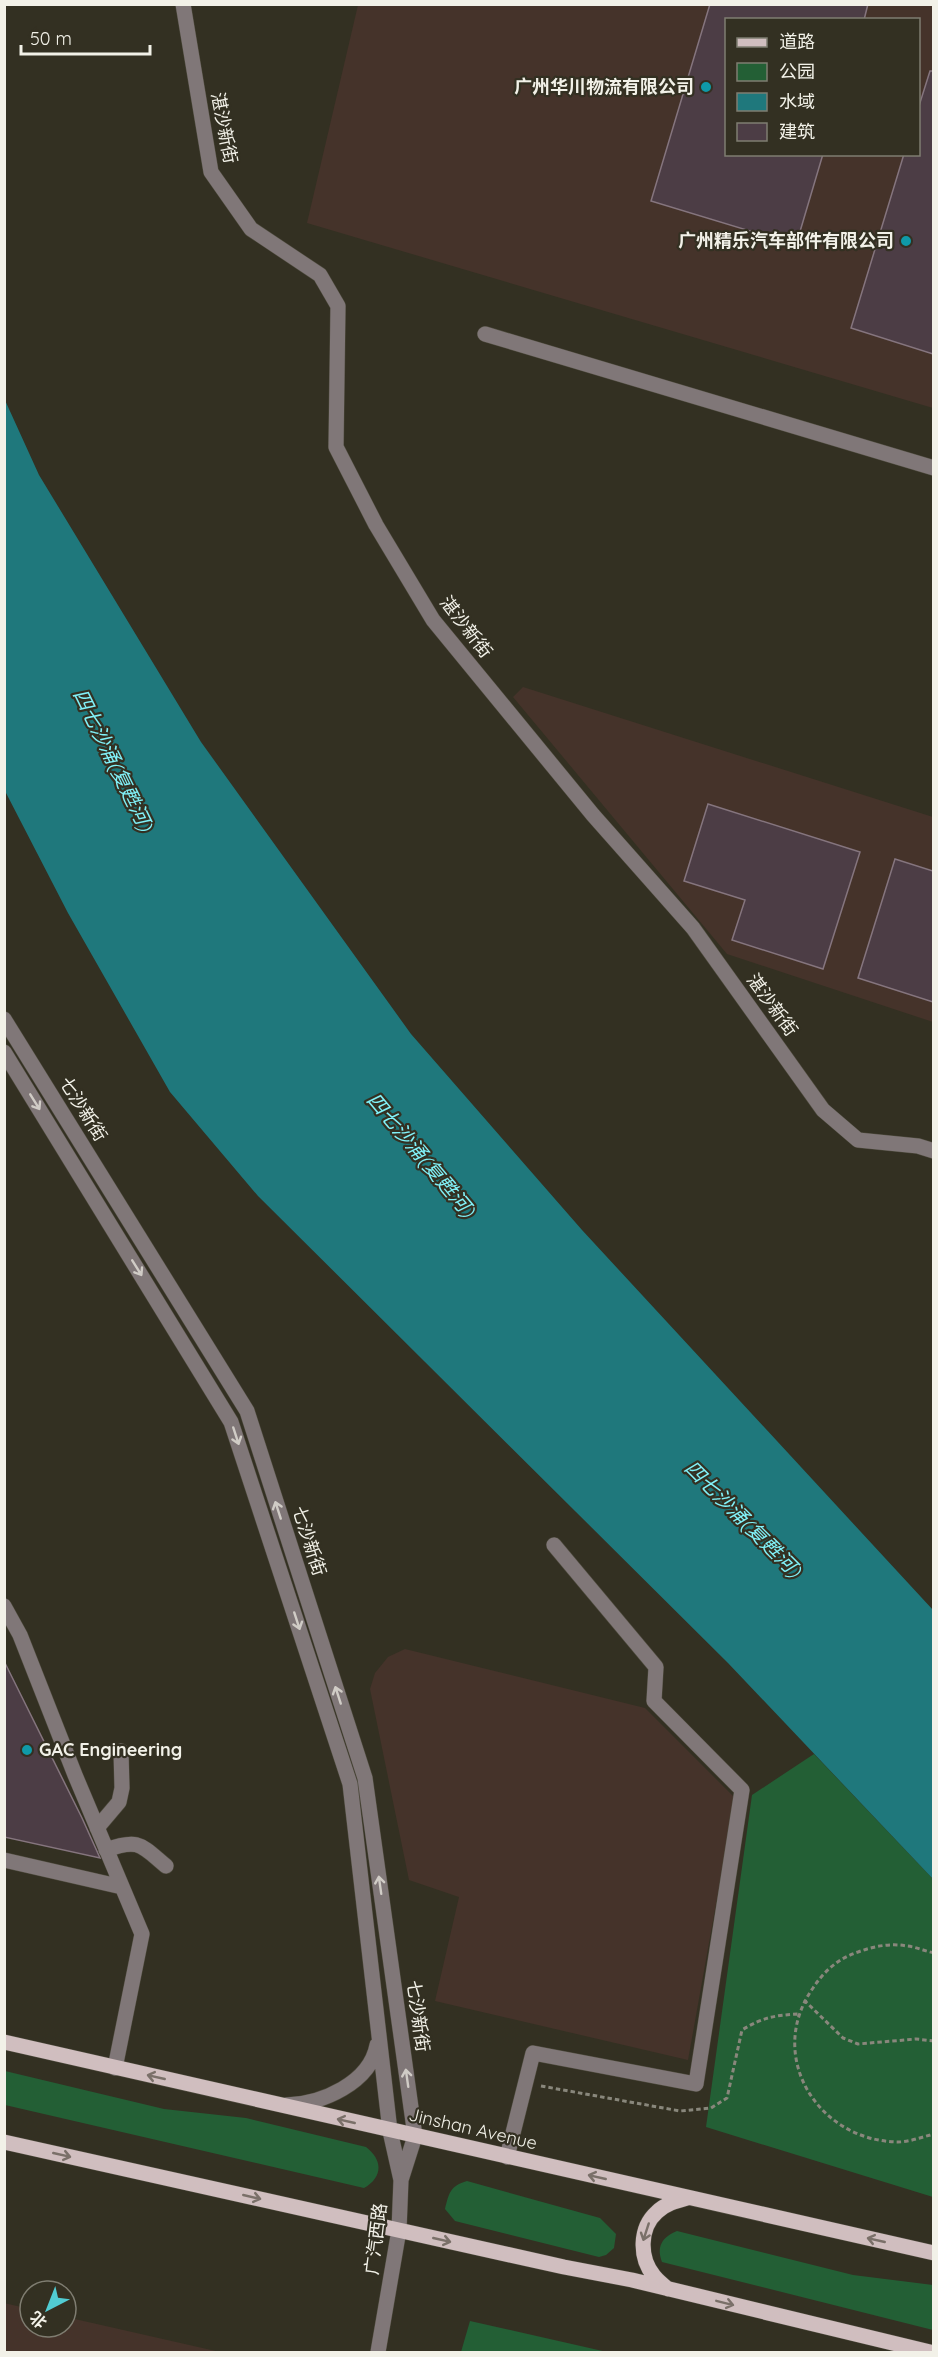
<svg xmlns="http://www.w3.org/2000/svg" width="938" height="2357" font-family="Quicksand,'Noto Sans SC',sans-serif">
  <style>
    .industrial { fill: #45332a; fill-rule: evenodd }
    .green { fill: #235f35 }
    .water { fill: #1f787c }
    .building { fill: #4c3d45; stroke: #85757e; stroke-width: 1.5 }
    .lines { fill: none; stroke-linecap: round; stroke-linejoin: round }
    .minor-casing { stroke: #4e4b3e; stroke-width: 16 }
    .major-casing { stroke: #4e4b3e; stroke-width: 16 }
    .path { stroke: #89877c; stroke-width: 3; stroke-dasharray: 4.5 3; stroke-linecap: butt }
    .minor { stroke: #807778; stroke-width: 15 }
    .major { stroke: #d0bebf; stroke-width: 15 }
    .oneway { stroke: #d0ccc6 }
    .oneway2 { stroke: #7a7069 }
    .culture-dot { fill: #0f9aa8; stroke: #333022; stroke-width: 2 }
    .labels { text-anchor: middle; stroke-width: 4.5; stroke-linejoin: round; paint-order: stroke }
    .poi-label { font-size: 18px; font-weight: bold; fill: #f2f1e8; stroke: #333022; text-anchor: end }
    .street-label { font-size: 18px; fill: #f2f1e8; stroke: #333022 }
    .water-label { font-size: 20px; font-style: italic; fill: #81f2f9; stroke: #333022 }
  </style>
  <rect width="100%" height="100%" fill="#333022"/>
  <path class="industrial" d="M358,5H933V408L307,223ZM726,20H918V154H726Z
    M523,687L933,817V1022L727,954L513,697Z
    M405,1649L645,1708L735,1798L688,2060L435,2001L459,1897L409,1880L370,1689L375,1673L388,1657Z
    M4,2303L30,2309V2327H66V2317L220,2352H5Z"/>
  <path class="green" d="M814,1754L933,1879V2197L706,2127L752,1795Z
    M5,2071L164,2109L246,2118L366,2147C383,2160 383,2177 364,2188L5,2105Z
    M467,2181L600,2218L616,2234L614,2248L606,2255L599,2257L455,2221L445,2209C449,2193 450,2186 467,2181Z
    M677,2231L853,2275L933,2285V2330L662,2262C656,2247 662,2237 677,2231Z
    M470,2321L607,2352H461Z"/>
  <path class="water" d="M4,398L39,475L201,742L411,1034L582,1230L933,1610V1879L728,1663L258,1196L170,1092L68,913L5,791Z"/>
  <path class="building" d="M710,4H868L864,20H726V154H823L796,245L651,201Z
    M930,71H933V354L851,328L904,154H918V109Z
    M708,804L860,852L823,969L732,940L745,900L684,881Z
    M895,859L933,871V1002L858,978Z
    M4,1661L82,1818L100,1858L4,1837Z"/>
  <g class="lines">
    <defs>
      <path id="minor" d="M183,4L211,172L251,229L320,275L338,306L336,447L376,525L433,620L593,815L693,928L823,1110L858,1140L918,1146L934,1151
        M485,334L934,468
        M4,1019L247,1411L365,1778L415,2136L401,2180
        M4,1052L231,1422L350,1784L390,2131L401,2180L399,2230L378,2352
        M4,1606L20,1635L75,1775L142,1934L115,2068
        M97,1828L119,1802L122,1788L121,1751
        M106,1850C139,1838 141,1845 166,1866
        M4,1860L122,1887
        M286,2105C322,2104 370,2083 377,2045
        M507,2157L533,2053L696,2084L742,1790L654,1701L656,1667L554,1545"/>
      <path id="major" d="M4,2042L934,2253
        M4,2142L564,2267L632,2280L930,2352
        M668,2289C663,2285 658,2281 654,2276C639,2258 639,2228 657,2212C665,2204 676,2201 687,2198"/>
    </defs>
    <use href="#minor" class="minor-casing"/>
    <use href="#major" class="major-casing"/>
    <path class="path" d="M934,1953C925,1951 916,1947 907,1946C891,1943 874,1946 858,1952C839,1958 824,1971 813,1988C765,2056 818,2141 898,2142C909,2142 922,2137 934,2134
      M804,2000L843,2038L858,2044L916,2039L934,2041
      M541,2086L680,2111L711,2108L727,2098L742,2030C763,2017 776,2015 800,2014"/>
    <use href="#minor" class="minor"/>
    <use href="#major" class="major"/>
  </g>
  <defs><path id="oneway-shaft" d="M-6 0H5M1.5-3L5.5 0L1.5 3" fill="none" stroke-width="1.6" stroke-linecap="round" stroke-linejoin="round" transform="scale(1.5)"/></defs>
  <g class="oneway">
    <use href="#oneway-shaft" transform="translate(35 1102) rotate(58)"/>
    <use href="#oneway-shaft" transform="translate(137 1268) rotate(58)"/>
    <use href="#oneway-shaft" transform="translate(236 1436) rotate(72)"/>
    <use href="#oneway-shaft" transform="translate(278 1510) rotate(-108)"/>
    <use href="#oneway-shaft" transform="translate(297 1621) rotate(72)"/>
    <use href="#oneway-shaft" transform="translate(338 1695) rotate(-108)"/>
    <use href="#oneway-shaft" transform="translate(380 1885) rotate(-98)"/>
    <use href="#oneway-shaft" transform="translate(407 2078) rotate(-98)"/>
  </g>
  <g class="oneway2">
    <use href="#oneway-shaft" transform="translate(156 2077) rotate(-167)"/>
    <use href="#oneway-shaft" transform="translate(346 2121) rotate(-167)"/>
    <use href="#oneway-shaft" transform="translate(62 2155) rotate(13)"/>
    <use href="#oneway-shaft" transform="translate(597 2177) rotate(-167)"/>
    <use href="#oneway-shaft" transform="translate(252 2197) rotate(13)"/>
    <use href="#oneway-shaft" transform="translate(646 2232) rotate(108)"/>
    <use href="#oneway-shaft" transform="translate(442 2240) rotate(13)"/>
    <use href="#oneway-shaft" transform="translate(876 2240) rotate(-167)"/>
    <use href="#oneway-shaft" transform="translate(725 2303) rotate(14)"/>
  </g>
  <g class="culture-dot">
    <circle cx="706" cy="87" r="6"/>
    <circle cx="906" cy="241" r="6"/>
    <circle cx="27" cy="1750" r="6"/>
  </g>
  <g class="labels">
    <g class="poi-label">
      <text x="694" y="93">广州华川物流有限公司</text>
      <text x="894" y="247">广州精乐汽车部件有限公司</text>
      <text x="39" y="1756" text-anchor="start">GAC Engineering</text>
    </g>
    <g class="street-label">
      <text transform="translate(224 128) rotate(79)" y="6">湛沙新街</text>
      <text transform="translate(466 627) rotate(52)" y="6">湛沙新街</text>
      <text transform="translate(772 1005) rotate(54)" y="6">湛沙新街</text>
      <text transform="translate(83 1109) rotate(58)" y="6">七沙新街</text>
      <text transform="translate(309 1541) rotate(72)" y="6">七沙新街</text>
      <text transform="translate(418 2016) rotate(82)" y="6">七沙新街</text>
      <text transform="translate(473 2129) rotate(13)" y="6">Jinshan Avenue</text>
      <text transform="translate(376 2239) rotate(-83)" y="6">广汽西路</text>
    </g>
    <g class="water-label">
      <text transform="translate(113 760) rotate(64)" y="7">四七沙涌(复甦河)</text>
      <text transform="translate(421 1155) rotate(50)" y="7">四七沙涌(复甦河)</text>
      <text transform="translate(743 1519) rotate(45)" y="7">四七沙涌(复甦河)</text>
    </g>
  </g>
  <rect width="938" height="2357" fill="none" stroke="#f2f1e8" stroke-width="12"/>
  <rect x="725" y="18" width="195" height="138" fill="#333022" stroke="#7f7d71" stroke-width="1.5"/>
  <rect x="737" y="38" width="30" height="9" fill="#d0bebf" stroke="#7f7d71" stroke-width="1.5"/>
  <text x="779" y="48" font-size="18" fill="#f2f1e8">道路</text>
  <rect x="737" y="63" width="30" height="18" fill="#235f35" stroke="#7f7d71" stroke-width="1.5"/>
  <text x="779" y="78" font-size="18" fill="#f2f1e8">公园</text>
  <rect x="737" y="93" width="30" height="18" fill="#1f787c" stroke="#7f7d71" stroke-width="1.5"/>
  <text x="779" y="108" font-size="18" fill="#f2f1e8">水域</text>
  <rect x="737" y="123" width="30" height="18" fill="#4c3d45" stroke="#7f7d71" stroke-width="1.5"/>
  <text x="779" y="138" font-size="18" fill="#f2f1e8">建筑</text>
  <g transform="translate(48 2309) rotate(222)"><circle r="28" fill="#333022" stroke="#7f7d71" stroke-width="1.5"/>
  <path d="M0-4.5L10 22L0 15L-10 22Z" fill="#51ccd3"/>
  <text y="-9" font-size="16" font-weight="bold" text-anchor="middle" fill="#f2f1e8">北</text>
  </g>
  <path d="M21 45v9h129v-9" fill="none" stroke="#f2f1e8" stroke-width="3"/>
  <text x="30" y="45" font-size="18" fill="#f2f1e8" stroke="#333022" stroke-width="4.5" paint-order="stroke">50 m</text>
</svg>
